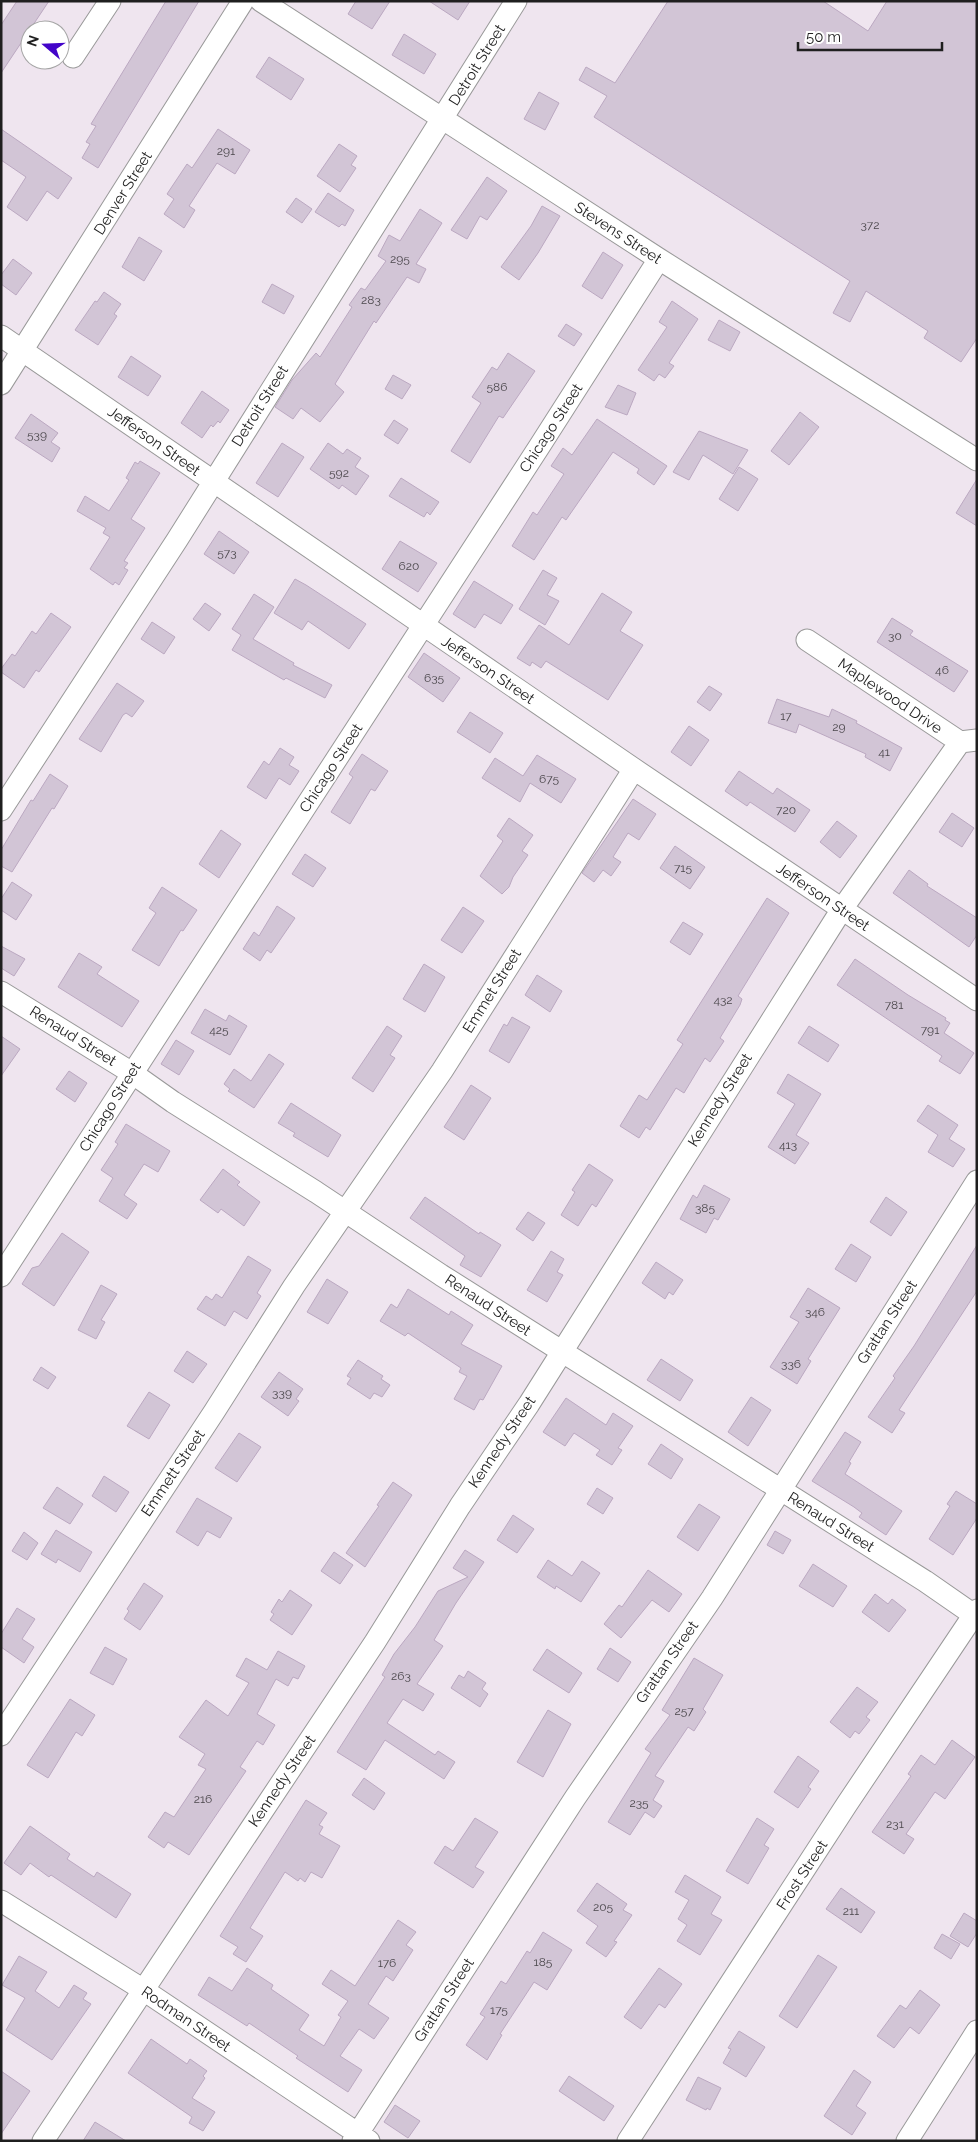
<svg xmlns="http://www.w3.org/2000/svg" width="978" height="2142" font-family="Raleway,sans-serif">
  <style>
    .building { fill: #d2c5d6; stroke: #bba8c1 }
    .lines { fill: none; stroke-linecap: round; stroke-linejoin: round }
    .minor-casing { stroke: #999; stroke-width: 23 }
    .minor { stroke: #fff; stroke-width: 21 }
    .labels { text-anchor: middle; stroke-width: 4; stroke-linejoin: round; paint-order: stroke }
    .number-label { font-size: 12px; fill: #4c484d }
    .street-label { font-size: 15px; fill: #1f1f1f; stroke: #fff }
  </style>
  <rect width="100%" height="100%" fill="#efe5ef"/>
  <path class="building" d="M17,1H49L1,73V25Z
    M166,1H199L98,168L82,158L90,144L86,142L96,126L91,124Z
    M356,1H390L372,29L348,14Z
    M429,1H470L458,20Z
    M668,1H823L868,31L887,1H977V338L961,362L924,338L928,331L866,291L850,322L833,313L850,281L594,117L607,96L579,80L586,67L615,83Z
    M404,34L436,54L424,74L392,55Z
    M269,57L304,79L291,100L256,77Z
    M539,92L559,103L545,130L524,119Z
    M1,129L72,178L58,199L47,191L27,221L7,207L26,177L1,160Z
    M218,129L250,150L235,174L217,163L189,206L195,210L184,228L164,214L174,199L167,194L187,164L192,168Z
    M339,144L357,156L351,165L356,168L340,192L317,176Z
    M487,177L507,191L487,220L480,216L467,239L451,230Z
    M328,193L354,210L345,226L342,224L339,227L315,212Z
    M296,198L312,209L302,223L286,212Z
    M542,206L560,216L538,253L519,280L501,267L531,226Z
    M420,209L442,223L416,264L426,269L419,283L407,277L376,323L374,321L335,384L344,392L320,422L301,408L293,419L275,407L292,380L316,353L320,357L352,307L349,305L361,288L365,290L386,261L378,256L389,235L400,241Z
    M139,237L162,251L144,281L122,267Z
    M603,252L623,265L602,299L582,286Z
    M13,259L32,273L16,295L1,284V275Z
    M272,284L294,296L284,314L262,302Z
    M104,292L121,304L114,314L117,316L98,345L75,330L95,301L97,302Z
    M672,301L698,319L669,363L674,366L665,378L659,374L654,381L638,370L667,327L659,322Z
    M719,320L740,332L730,351L708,340Z
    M566,324L582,334L574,346L558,336Z
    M508,353L535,371L503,418L499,416L470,463L451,451L481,403L472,397L492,367L497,370Z
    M131,356L161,376L148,396L118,377Z
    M393,375L411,385L402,399L385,389Z
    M618,385L636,393L627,415L605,407Z
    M202,391L229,410L220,423L218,421L213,427L211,425L202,438L181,423Z
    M800,412L819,427L789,465L771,451Z
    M31,414L58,433L51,442L60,448L52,462L15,438Z
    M597,419L667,466L654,485L637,473L639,469L613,452L566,520L562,517L534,560L512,546L533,512L537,515L564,474L551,466L563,448L572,455Z
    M394,420L408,429L398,444L384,435Z
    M699,431L748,450L733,474L703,455L689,480L673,472Z
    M282,443L304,457L278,497L256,483Z
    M328,443L343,454L347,449L361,458L355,467L369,476L356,495L342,485L339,489L310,469Z
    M140,461L160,473L131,519L145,528L124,561L128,563L124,568L128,570L119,585L115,582L113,585L90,569L110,537L103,533L106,528L77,511L85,496L109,511L129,480L126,478L135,462L138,464Z
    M739,467L758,479L738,511L719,499Z
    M401,478L439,502L430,515L427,512L424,517L389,496Z
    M977,479V526L956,513Z
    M219,531L249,552L234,574L204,554Z
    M400,541L437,563L418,592L382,569Z
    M543,570L557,578L547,595L559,601L545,625L519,609Z
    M295,579L306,585L366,624L349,649L308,621L302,630L274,613Z
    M474,581L513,605L501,624L484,614L475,628L453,614Z
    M602,593L632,612L620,631L643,645L608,700L546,661L541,668L532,662L530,666L517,658L539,625L569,645Z
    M254,594L274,607L253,639L294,663L293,665L332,685L325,698L286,678L284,680L232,650L241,635L232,629Z
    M205,603L221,614L209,631L193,619Z
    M51,613L71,627L39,672L36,670L24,688L1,672V669L12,654L15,656L32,631L36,634Z
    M892,618L913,631L910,635L968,671L954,692L877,642Z
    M152,622L175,637L164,654L141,639Z
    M424,653L460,678L443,702L408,677Z
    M117,683L144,701L132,717L126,713L123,715L101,752L79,739Z
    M709,686L722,694L710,711L697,702Z
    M777,699L829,717L832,709L857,721L856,723L902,748L890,771L865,757L866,754L799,724L796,733L768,723Z
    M470,712L503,733L490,753L457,732Z
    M689,726L709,740L691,766L671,752Z
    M280,748L294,757L289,765L299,771L290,785L279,778L266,799L247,787L264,761L269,765Z
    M362,754L388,771L375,791L371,789L350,824L331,812L353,777L349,774Z
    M537,755L576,779L561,803L530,783L520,802L482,778L495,758L523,776Z
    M739,771L773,794L777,788L810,810L795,832L750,802L747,806L725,791Z
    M50,774L68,786L54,809L52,808L12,872L1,866V850L31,800L33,801Z
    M633,799L656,814L639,840L628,833L613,857L621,862L611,876L603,870L594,882L582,873Z
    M952,813L974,828L962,847L939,832Z
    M509,818L533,835L522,851L528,855L513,877L509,887L502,894L480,876L503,841L497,836Z
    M837,821L857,836L840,858L820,842Z
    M221,830L241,844L219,878L199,864Z
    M675,846L705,867L690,889L660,868Z
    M305,854L326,868L313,887L292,874Z
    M909,870L928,884L927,886L977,918V935L969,947L893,893Z
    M12,882L32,895L16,920L1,910V899Z
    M162,887L197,910L183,931L181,930L159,966L132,950L156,913L149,908Z
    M767,898L789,913L738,996L742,999L740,1005L720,1038L724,1041L710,1062L705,1058L684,1093L676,1088L650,1130L646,1127L639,1138L620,1126L639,1095L647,1100L683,1044L677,1040Z
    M277,906L295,918L271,953L267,950L260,961L243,949L254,932L259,936Z
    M463,907L484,921L462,953L441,940Z
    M683,922L703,934L690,955L670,942Z
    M1,946L25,959L14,976L1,968Z
    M79,953L102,967L97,974L139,1001L122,1027L58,987Z
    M855,959L908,995L946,1018L945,1020L950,1023L944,1033L974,1053L960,1074L939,1061L942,1056L837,985Z
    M424,964L445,977L425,1012L403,999Z
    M537,975L562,991L550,1012L525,995Z
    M205,1009L226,1021L229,1015L247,1026L230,1055L191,1033Z
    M512,1017L530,1027L509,1063L489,1051L504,1024L507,1026Z
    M387,1026L402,1036L390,1055L395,1058L373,1092L352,1078Z
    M809,1026L839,1045L828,1062L798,1043Z
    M1,1036L20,1049L1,1076Z
    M176,1040L194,1051L179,1075L161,1064Z
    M269,1054L284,1064L254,1108L228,1091L230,1089L224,1084L234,1069L251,1081Z
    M69,1071L87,1083L75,1102L56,1089Z
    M788,1074L821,1094L796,1135L809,1143L795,1164L768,1147L795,1104L777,1093Z
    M471,1085L491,1098L464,1140L444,1127Z
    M291,1103L341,1135L328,1157L293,1136L295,1133L278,1123Z
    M928,1105L958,1125L949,1139L965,1149L953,1167L928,1152L938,1135L917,1121Z
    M126,1124L170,1151L158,1172L144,1164L124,1195L137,1204L127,1219L99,1201L113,1178L101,1170L118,1144L115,1142Z
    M589,1164L613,1180L596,1207L592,1204L578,1226L561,1215L575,1192L572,1190Z
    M223,1169L240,1182L237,1185L260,1202L244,1226L221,1209L218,1213L200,1200Z
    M704,1185L730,1199L718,1220L714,1218L706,1233L680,1219L693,1195L697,1198Z
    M425,1197L479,1234L480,1232L501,1245L481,1277L460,1265L465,1256L410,1218Z
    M886,1197L907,1212L891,1236L870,1222Z
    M528,1212L545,1223L533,1241L516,1229Z
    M62,1233L89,1252L54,1306L22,1284L32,1268L39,1266Z
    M851,1244L871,1257L856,1282L835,1269Z
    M977,1245V1291L899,1410L905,1413L892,1433L868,1417L895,1378L893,1376L914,1346Z
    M551,1251L564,1259L557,1272L563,1275L547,1302L527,1290Z
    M248,1256L271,1270L257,1293L261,1296L247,1319L234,1311L225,1326L197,1309L206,1296L212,1300L216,1294L222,1298Z
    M656,1262L683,1280L673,1295L669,1292L665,1299L642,1283Z
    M327,1279L348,1292L328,1324L307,1312Z
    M101,1285L117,1294L101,1320L105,1322L96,1339L78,1330Z
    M808,1288L840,1308L808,1359L811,1361L797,1384L770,1367L799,1322L790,1317Z
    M408,1289L449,1315L451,1311L473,1325L461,1344L502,1366L483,1400L480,1399L474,1410L454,1399L467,1376L459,1372L461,1368L408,1333L405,1336L380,1321L391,1304L397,1308Z
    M187,1351L207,1364L193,1383L174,1371Z
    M661,1359L693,1380L680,1401L647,1380Z
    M358,1360L383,1376L381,1379L390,1385L382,1397L374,1393L370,1399L347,1384L351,1378L347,1376Z
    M41,1367L56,1377L48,1389L33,1380Z
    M279,1372L303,1389L296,1399L299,1401L288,1416L261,1397Z
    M149,1392L170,1405L149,1439L127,1426Z
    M751,1397L771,1410L748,1446L728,1432Z
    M566,1398L606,1425L613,1413L633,1426L618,1448L622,1450L612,1465L596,1455L600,1450L574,1433L565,1446L543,1432Z
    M845,1432L861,1442L849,1462L851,1463L845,1474L902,1511L886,1535L859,1517L862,1513L854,1507L812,1481Z
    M239,1433L261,1447L237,1482L215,1468Z
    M661,1444L683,1459L671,1479L648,1464Z
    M104,1476L129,1492L116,1512L92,1496Z
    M393,1482L412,1495L365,1567L346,1553L379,1506L377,1505Z
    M57,1487L83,1504L70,1524L43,1508Z
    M597,1488L613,1498L603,1514L587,1504Z
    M956,1491L977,1504V1518L953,1555L929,1539L950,1506L947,1504Z
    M197,1498L232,1518L220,1538L207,1531L198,1546L176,1532Z
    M699,1504L720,1517L698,1551L677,1537Z
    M513,1515L534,1529L517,1553L497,1540Z
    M56,1530L92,1552L80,1572L58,1559L56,1563L41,1554Z
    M775,1531L791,1540L783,1554L767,1545Z
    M24,1532L38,1543L27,1560L12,1551Z
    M465,1550L484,1562L456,1603L434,1640L443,1646L417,1684L434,1694L423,1711L403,1699L387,1723L435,1755L438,1751L455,1762L444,1779L385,1740L366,1770L337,1752L385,1677L382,1675L394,1654L415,1627L438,1591L468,1577L453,1568Z
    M334,1552L353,1565L340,1584L321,1571Z
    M548,1560L572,1576L582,1561L600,1573L581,1602L556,1586L555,1589L537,1577Z
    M813,1564L847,1586L833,1607L799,1586Z
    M648,1570L682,1594L669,1612L652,1600L621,1638L604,1624L619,1605L622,1607Z
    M144,1583L163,1596L140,1630L124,1619L129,1611L127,1609Z
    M290,1590L312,1605L292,1635L270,1620L274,1614L271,1612L279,1599L282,1602Z
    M875,1594L888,1604L892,1599L906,1610L889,1632L862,1612Z
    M17,1608L35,1619L22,1639L34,1647L24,1663L1,1647V1634Z
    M105,1647L127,1659L113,1685L90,1673Z
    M610,1648L631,1662L618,1682L597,1669Z
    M547,1649L582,1673L569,1693L533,1670Z
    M278,1651L305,1666L298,1679L293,1677L288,1686L276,1679L257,1714L275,1725L263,1745L257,1741L240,1767L246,1771L189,1855L168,1842L164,1848L148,1837L165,1812L174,1817L206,1769L198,1765L205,1754L179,1737L206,1700L228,1716L249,1683L236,1676L246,1658L267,1670Z
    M694,1658L723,1675L703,1709L706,1712L694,1731L688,1727L655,1776L664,1781L653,1800L662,1806L654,1818L645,1812L630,1835L608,1822L651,1753L645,1749L670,1715L662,1710Z
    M468,1671L486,1683L482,1689L488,1694L480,1707L451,1688L459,1675L464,1678Z
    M857,1687L878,1702L866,1717L870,1720L859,1734L855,1731L850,1738L830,1722Z
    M70,1699L95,1715L82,1736L76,1732L48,1778L27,1765Z
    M548,1710L571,1724L543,1777L517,1762Z
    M952,1740L975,1757L945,1799L935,1792L906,1834L914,1839L904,1854L872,1832L911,1776L908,1774L921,1755L935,1765Z
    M798,1756L819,1771L808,1787L811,1789L798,1808L774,1792Z
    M364,1778L385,1793L374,1810L352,1795Z
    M306,1800L327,1813L319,1825L323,1827L319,1834L340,1846L322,1878L311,1872L305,1882L300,1878L298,1881L285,1872L250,1928L263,1936L246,1962L233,1954L238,1947L220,1936Z
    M475,1818L498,1832L475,1867L484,1872L473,1888L434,1863L445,1846L453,1851Z
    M757,1818L774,1829L764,1845L769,1848L748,1884L726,1871Z
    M30,1826L70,1854L67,1859L94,1877L97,1872L131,1894L116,1918L51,1875L49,1877L30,1863L21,1875L4,1863Z
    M685,1875L721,1897L711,1914L722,1920L700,1955L677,1941L687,1925L678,1919L689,1900L675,1892Z
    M597,1883L627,1904L623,1910L632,1915L614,1941L617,1942L606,1957L586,1943L598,1926L577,1911Z
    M841,1888L875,1912L861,1933L826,1909Z
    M964,1913L977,1921V1933L968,1947L950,1936Z
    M398,1920L416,1932L406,1945L413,1950L393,1981L386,1976L368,2004L389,2018L374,2039L359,2029L340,2056L362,2070L348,2092L296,2058L298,2056L249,2023L247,2026L198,1995L209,1977L232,1991L247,1968L273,1985L271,1989L309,2015L299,2030L324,2046L341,2017L338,2015L348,2001L322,1984L331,1970L355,1986Z
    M543,1932L572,1950L547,1990L534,1982L500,2034L502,2035L487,2060L466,2045L485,2017L480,2014L501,1981L506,1984L527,1951L530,1953Z
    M942,1934L960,1944L951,1959L934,1948Z
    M818,1955L837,1967L797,2028L779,2016Z
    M19,1956L47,1972L35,1991L59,2008L74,1985L87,1993L83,1999L91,2004L52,2060L6,2030L25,1998L2,1985Z
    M659,1968L682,1984L665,2008L659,2004L641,2029L624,2017Z
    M920,1990L940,2005L919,2034L910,2027L894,2048L877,2036L900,2005L906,2009Z
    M739,2031L765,2047L746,2077L723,2063L731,2049L728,2048Z
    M151,2039L187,2064L190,2059L207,2071L203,2076L205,2078L192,2098L215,2112L203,2131L189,2123L192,2117L128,2073Z
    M854,2070L871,2082L856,2106L866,2113L852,2135L824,2116Z
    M1,2071L30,2091L1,2134Z
    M569,2076L614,2106L604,2121L559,2091Z
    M698,2077L721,2088L710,2110L707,2108L706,2110L686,2100Z
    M395,2105L420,2121L408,2138L384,2122Z
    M95,2122L126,2141H83Z"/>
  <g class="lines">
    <defs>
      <path id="minor" d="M261,1L659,259L977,460
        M73,57L110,1
        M1,336L634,769L977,1000
        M1,384L243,1
        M807,640L960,742L977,740
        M1,810L177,540L516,1
        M1,992L132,1073L173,1102L316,1192L441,1275L925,1581L977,1617
        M1,1276L539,447L659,259
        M1,1735L214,1412L294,1286L442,1071L634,769
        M1,1901L142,1989L369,2141
        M43,2141L375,1642L460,1506L529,1404L842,909L960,742
        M353,2141L575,1798L712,1598L977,1181
        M628,2141L847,1804L977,1610
        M907,2141L977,2031"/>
    </defs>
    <use href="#minor" class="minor-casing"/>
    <use href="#minor" class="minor"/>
  </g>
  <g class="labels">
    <g class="number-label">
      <text x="226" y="155">291</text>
      <text x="870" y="229">372</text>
      <text x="400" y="263">295</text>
      <text x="371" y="304">283</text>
      <text x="497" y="391">586</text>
      <text x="37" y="439">539</text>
      <text x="339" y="477">592</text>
      <text x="227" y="557">573</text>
      <text x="409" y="570">620</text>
      <text x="895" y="640">30</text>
      <text x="942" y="674">46</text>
      <text x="434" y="682">635</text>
      <text x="786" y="720">17</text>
      <text x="839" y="731">29</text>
      <text x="884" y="756">41</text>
      <text x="549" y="783">675</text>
      <text x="786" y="814">720</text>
      <text x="683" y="872">715</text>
      <text x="723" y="1004">432</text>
      <text x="894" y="1009">781</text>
      <text x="219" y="1034">425</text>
      <text x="930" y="1034">791</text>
      <text x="788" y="1149">413</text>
      <text x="705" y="1212">385</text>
      <text x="815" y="1316">346</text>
      <text x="791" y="1368">336</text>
      <text x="282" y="1397">339</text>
      <text x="401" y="1680">263</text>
      <text x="684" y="1715">257</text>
      <text x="203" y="1803">216</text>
      <text x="639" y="1807">235</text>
      <text x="895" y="1828">231</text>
      <text x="603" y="1911">205</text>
      <text x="851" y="1915">211</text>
      <text x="543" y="1966">185</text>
      <text x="387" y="1967">176</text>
      <text x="499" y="2014">175</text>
    </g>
    <g class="street-label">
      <text transform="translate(477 65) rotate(-58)" y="5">Detroit Street</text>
      <text transform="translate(123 193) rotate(-58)" y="5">Denver Street</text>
      <text transform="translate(618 233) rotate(33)" y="5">Stevens Street</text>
      <text transform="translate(260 406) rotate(-58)" y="5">Detroit Street</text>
      <text transform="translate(551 428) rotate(-57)" y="5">Chicago Street</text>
      <text transform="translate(154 441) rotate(35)" y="5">Jefferson Street</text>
      <text transform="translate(488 670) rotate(34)" y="5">Jefferson Street</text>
      <text transform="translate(890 696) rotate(34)" y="5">Maplewood Drive</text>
      <text transform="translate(331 768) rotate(-57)" y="5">Chicago Street</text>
      <text transform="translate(823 897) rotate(34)" y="5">Jefferson Street</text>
      <text transform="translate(492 991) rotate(-58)" y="5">Emmet Street</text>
      <text transform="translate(73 1036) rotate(32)" y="5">Renaud Street</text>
      <text transform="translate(720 1100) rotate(-58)" y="5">Kennedy Street</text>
      <text transform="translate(110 1107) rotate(-58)" y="5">Chicago Street</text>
      <text transform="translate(488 1305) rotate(33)" y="5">Renaud Street</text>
      <text transform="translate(887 1322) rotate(-57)" y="5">Grattan Street</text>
      <text transform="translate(502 1442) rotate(-56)" y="5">Kennedy Street</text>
      <text transform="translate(173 1473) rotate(-56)" y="5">Emmett Street</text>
      <text transform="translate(831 1522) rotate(32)" y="5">Renaud Street</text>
      <text transform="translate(667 1662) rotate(-55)" y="5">Grattan Street</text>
      <text transform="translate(282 1781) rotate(-56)" y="5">Kennedy Street</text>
      <text transform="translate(802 1875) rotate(-57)" y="5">Frost Street</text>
      <text transform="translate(444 2000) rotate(-57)" y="5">Grattan Street</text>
      <text transform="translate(186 2019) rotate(34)" y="5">Rodman Street</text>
    </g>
  </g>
  <rect width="978" height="2142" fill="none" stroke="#1f1f1f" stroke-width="5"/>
  <g transform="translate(45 45) rotate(289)"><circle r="24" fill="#ffffff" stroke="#a5a5a5"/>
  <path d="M0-4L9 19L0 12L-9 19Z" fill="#4304c9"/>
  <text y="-8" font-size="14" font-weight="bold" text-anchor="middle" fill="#1f1f1f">N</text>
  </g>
  <path d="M798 42v8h144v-8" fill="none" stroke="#1f1f1f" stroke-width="2.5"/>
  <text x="806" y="42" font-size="15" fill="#1f1f1f" stroke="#ffffff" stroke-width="4" paint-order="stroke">50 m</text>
</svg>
